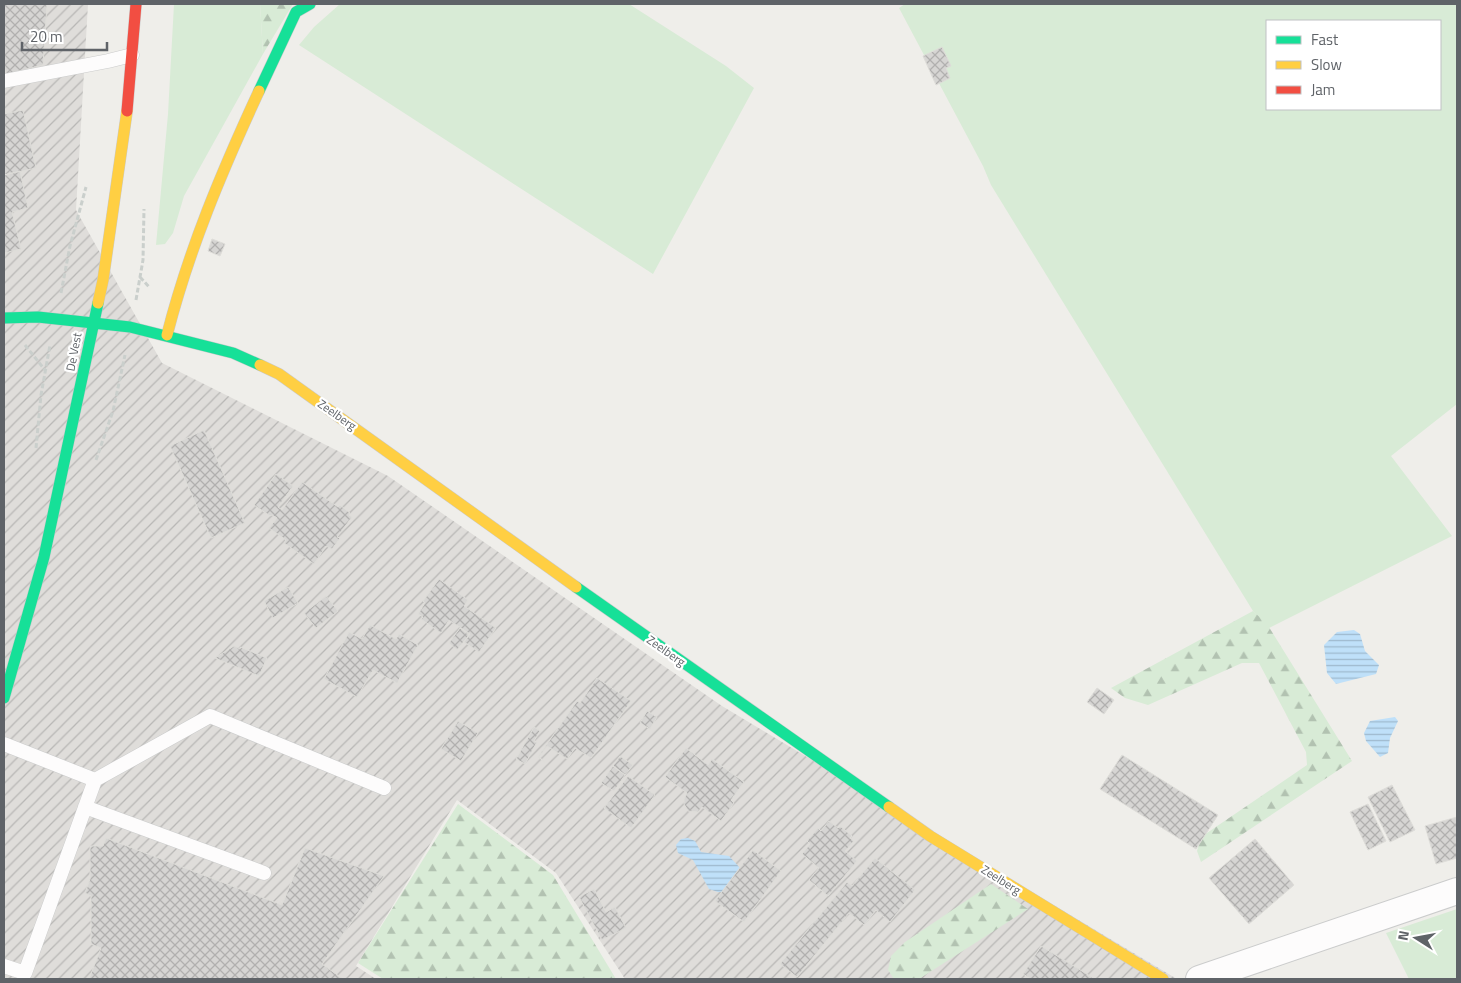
<svg xmlns="http://www.w3.org/2000/svg" width="1461" height="983" font-family="'Titillium Web',sans-serif">
  <style>
    .industrial { fill: url(#industrial-furrows) }
    .grass { fill: #d8ebd6; fill-rule: evenodd }
    .forest { fill: url(#forest-firs) }
    .water { fill: url(#water-rules) }
    .building { fill: url(#building-cross-hatch); stroke: #deddd9 }
    .lines { fill: none; stroke-linecap: round; stroke-linejoin: round }
    .lane-casing { stroke: #cbcccc; stroke-width: 15 }
    .street-casing { stroke: #cbcccc; stroke-width: 28 }
    .fast-casing { stroke: #cacacb; stroke-width: 12 }
    .slow-casing { stroke: #cacacb; stroke-width: 12 }
    .jam-casing { stroke: #cacacb; stroke-width: 12 }
    .path { stroke: #cacfcc; stroke-width: 3; stroke-dasharray: 5 2.5; stroke-linecap: butt }
    .lane { stroke: #fdfcfc; stroke-width: 14 }
    .street { stroke: #fdfcfc; stroke-width: 26 }
    .fast { stroke: #16e098; stroke-width: 11 }
    .slow { stroke: #ffcf43; stroke-width: 11 }
    .jam { stroke: #f24e42; stroke-width: 11 }
    .labels { text-anchor: middle; stroke-width: 4.5; stroke-linejoin: round; paint-order: stroke }
    .street-label { font-size: 12px; fill: #5f6368; stroke: #fff }
  </style>
  <defs>
    <pattern id="industrial-furrows" width="10" height="10" patternUnits="userSpaceOnUse" patternTransform="scale(1.25)"><rect width="10" height="10" fill="#dfddda"/><path d="M-1 1l2-2M0 10L10 0M9 11l2-2" fill="none" stroke="#b8b7b5"/></pattern>
    <pattern id="forest-firs" width="22" height="20" patternUnits="userSpaceOnUse" patternTransform="scale(1.25)"><rect width="22" height="20" fill="#d8ebd6"/><path d="M5 1l3.5 6h-7zM16 11l3.5 6h-7z" fill="#b2c2b1"/></pattern>
    <pattern id="water-rules" width="6" height="5" patternUnits="userSpaceOnUse" patternTransform="scale(1.25)"><rect width="6" height="5" fill="#bfe0f9"/><path d="M0 2.5h6" fill="none" stroke="#9eb9cd"/></pattern>
    <pattern id="building-cross-hatch" width="8" height="8" patternUnits="userSpaceOnUse" patternTransform="scale(1.25)"><rect width="8" height="8" fill="#d6d5d3"/><path d="M0 0l8 8M0 8l8-8" fill="none" stroke="#b1b0af"/></pattern>
  </defs>
  <rect width="100%" height="100%" fill="#efeeea"/>
  <path class="industrial" d="M4,4H88L76,210L162,363L388,476L722,706L1177,979H625L556,873L457,800L356,966L376,979H4Z"/>
  <path class="grass" d="M174,4H260L263,54L184,196L173,233L165,244L156,245L168,114Z
    M340,4H629L726,66L754,88L653,274L299,45L314,27Z
    M905,4H1457V404L1391,456L1452,536L1269,628L1253,611L991,185L983,166L899,8ZM1267,21H1440V109H1267Z
    M1457,909V979H1409L1386,933Z"/>
  <path class="forest" d="M260,4H293L263,54Z
    M1253,611L1267,624L1352,761L1201,862L1197,851L1201,837L1307,765L1306,752L1259,663H1242L1148,705L1125,698L1111,688Z
    M458,804L553,875L616,979H383L358,963Z
    M991,884L1028,909L919,979H894L888,970L891,956L905,942Z"/>
  <path class="water" d="M1354,630L1360,634L1365,651L1379,665L1376,674L1336,684L1327,673L1324,645L1337,632Z
    M1395,717L1398,721L1390,738L1388,753L1380,757L1366,741L1364,733L1370,721Z
    M688,838L695,841L701,852L729,856L740,868L733,891L718,892L709,889L693,860L678,853L676,845L681,839Z"/>
  <path class="building" d="M4,4H47L43,65L6,74L4,63Z
    M942,47L951,66L946,68L950,78L936,85L923,56Z
    M23,110L36,168L4,175V114Z
    M20,171L28,208L12,212L21,249L4,253V175Z
    M212,239L225,244L220,256L208,251Z
    M204,430L245,523L211,538L170,446Z
    M276,474L293,486L278,507L282,510L302,482L338,507L340,505L350,513L349,515L352,517L337,537L340,538L332,549L326,546L314,564L284,543L286,540L269,528L277,518L272,515L270,516L254,505Z
    M439,579L468,600L464,606L496,628L479,652L464,642L470,634L449,620L441,633L421,619L423,617L418,614L425,603L423,601Z
    M288,587L298,603L273,618L264,601Z
    M326,596L338,611L316,628L304,613Z
    M370,625L396,639L399,634L418,645L397,683L373,670L357,697L324,679L349,632L362,639Z
    M460,628L469,635L457,650L449,643Z
    M234,646L240,649V647L267,658L259,676L215,658Z
    M597,678L631,701L591,758L575,748L567,759L547,746L539,757L545,762L538,757L577,701L580,703Z
    M1097,688L1114,700L1104,714L1087,702Z
    M647,711L657,717L650,729L640,723Z
    M458,721L478,733L461,761L441,749Z
    M534,727L540,731L534,741L537,742L525,764L516,759Z
    M686,748L708,765L712,759L744,782L731,800L734,803L721,821L702,807L698,812L688,811L684,804V799L687,793L665,777Z
    M1122,755L1218,815L1196,849L1100,789Z
    M620,756L633,765L625,775L613,766Z
    M613,766L625,775L614,791L601,783Z
    M628,776L655,795L631,828L604,808Z
    M1392,785L1415,830L1390,842L1368,797Z
    M1368,804L1386,841L1368,850L1350,812Z
    M1457,817V858L1436,864L1425,826Z
    M829,821L838,828L840,826L852,836L850,838L854,841L845,851L857,861L828,896L809,880L819,868L802,854L810,844L807,841L818,828L821,831Z
    M106,838L282,905L305,848L384,876L322,964L343,979H89L101,948L91,944V896L85,893L90,879V846H103Z
    M1255,839L1294,885L1249,924L1209,878Z
    M753,850L781,871L744,922L715,901Z
    M875,858L915,890L890,922L876,910L864,925L849,913L797,977L780,964L847,882L852,886Z
    M594,889L606,912L615,907L626,928L602,940L579,897Z
    M1041,946L1095,979H1031L1023,974Z"/>
  <g class="lines">
    <defs>
      <path id="lane" d="M4,81L108,61L132,55
        M4,744L95,780L25,973L4,966
        M95,780L210,716L384,788
        M85,807L264,873"/>
      <path id="street" d="M1199,979L1457,891"/>
      <path id="fast" d="M259,91L296,12L310,4
        M4,318L38,317L130,327L233,353L260,365
        M576,587L889,807
        M4,698L44,557L98,303"/>
      <path id="slow" d="M98,303L103,280L127,111
        M167,335C189,249 222,171 259,91
        M260,365L279,374L576,587
        M889,807L930,836L1163,979"/>
      <path id="jam" d="M127,111L136,4"/>
    </defs>
    <use href="#lane" class="lane-casing"/>
    <use href="#street" class="street-casing"/>
    <use href="#fast" class="fast-casing"/>
    <use href="#slow" class="slow-casing"/>
    <use href="#jam" class="jam-casing"/>
    <path class="path" d="M140,277L150,288
      M61,293L70,246L86,187
      M136,300L143,260L144,209
      M25,345L45,370
      M36,448L41,395L50,345
      M96,460L113,411L125,355"/>
    <use href="#lane" class="lane"/>
    <use href="#street" class="street"/>
    <use href="#fast" class="fast"/>
    <use href="#slow" class="slow"/>
    <use href="#jam" class="jam"/>
  </g>
  <g class="labels">
    <g class="street-label">
      <text transform="translate(74 352) rotate(-79)" y="4">De Vest</text>
      <text transform="translate(337 415) rotate(35)" y="4">Zeelberg</text>
      <text transform="translate(666 651) rotate(35)" y="4">Zeelberg</text>
      <text transform="translate(1001 880) rotate(32)" y="4">Zeelberg</text>
    </g>
  </g>
  <rect width="1461" height="983" fill="none" stroke="#5f6368" stroke-width="10"/>
  <rect x="1266" y="20" width="175" height="90" fill="#ffffff" stroke="#bfc1c3"/>
  <rect x="1276" y="36" width="25" height="8" fill="#16e098" stroke="#bfc1c3"/>
  <text x="1311" y="45" font-size="15" fill="#5f6368">Fast</text>
  <rect x="1276" y="61" width="25" height="8" fill="#ffcf43" stroke="#bfc1c3"/>
  <text x="1311" y="70" font-size="15" fill="#5f6368">Slow</text>
  <rect x="1276" y="86" width="25" height="8" fill="#f24e42" stroke="#bfc1c3"/>
  <text x="1311" y="95" font-size="15" fill="#5f6368">Jam</text>
  <g transform="translate(1416 938) rotate(281)" stroke="#ffffff" stroke-width="4" paint-order="stroke">
  <path d="M0-4L9 19L0 12L-9 19Z" fill="#5f6368"/>
  <text y="-8" font-size="14" font-weight="bold" text-anchor="middle" fill="#5f6368">N</text>
  </g>
  <path d="M22 42v8h85v-8" fill="none" stroke="#5f6368" stroke-width="2.5"/>
  <text x="30" y="42" font-size="15" fill="#5f6368" stroke="#ffffff" stroke-width="4" paint-order="stroke">20 m</text>
</svg>
